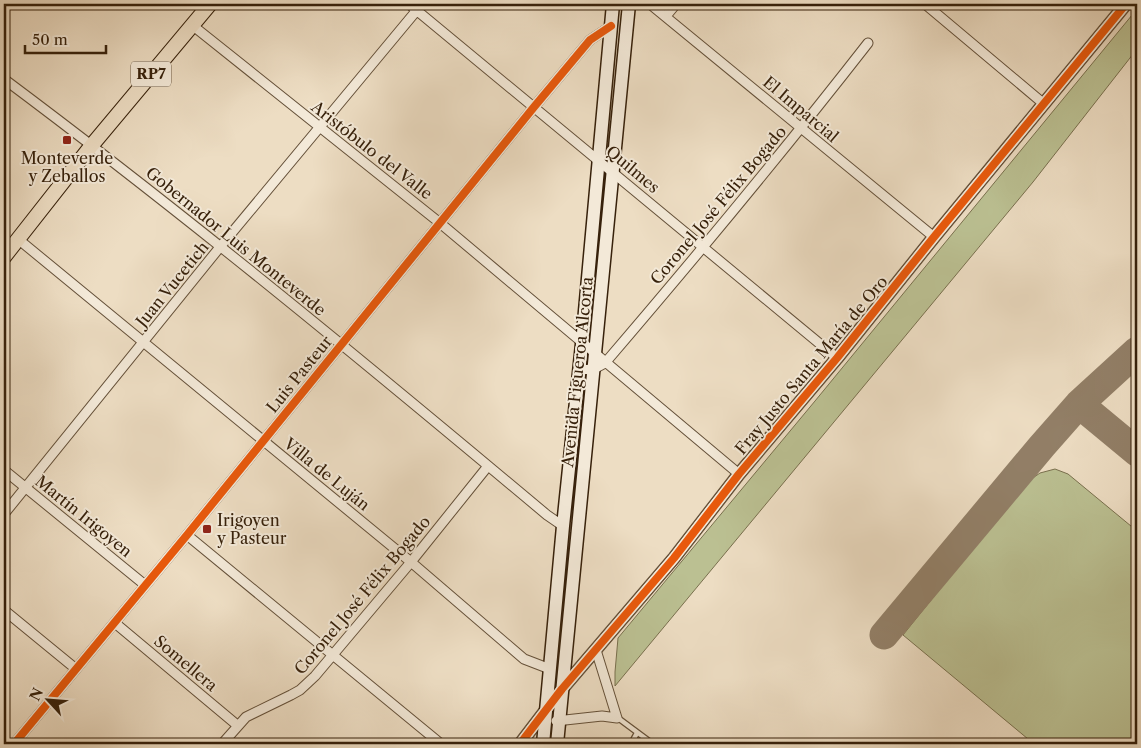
<svg xmlns="http://www.w3.org/2000/svg" width="1141" height="748" font-family="'Libre Caslon Text',serif">
  <style>
    .green { fill: #bbc092; stroke: #79704e }
    .lines { fill: none; stroke-linecap: round; stroke-linejoin: round }
    .taxiway { stroke: #927f67; stroke-width: 29 }
    .service-casing { stroke: #645039; stroke-width: 7 }
    .minor-casing { stroke: #645039; stroke-width: 11 }
    .tertiary-casing { stroke: #645039; stroke-width: 14 }
    .secondary-casing { stroke: #37210b; stroke-width: 15 }
    .primary-casing { stroke: #37210b; stroke-width: 16 }
    .path { stroke: #37210b; stroke-width: 2; stroke-dasharray: 4 2.5; stroke-linecap: butt }
    .service { stroke: #f3e9d8; stroke-width: 4.5 }
    .minor { stroke: #f3e9d8; stroke-width: 9 }
    .tertiary { stroke: #f3e9d8; stroke-width: 11 }
    .secondary { stroke: #f3e9d8; stroke-width: 12 }
    .primary { stroke: #edddc3; stroke-width: 14 }
    .cycleway-casing { stroke: #f3e9d8; stroke-width: 11 }
    .cycleway { stroke: #e8590c; stroke-width: 8 }
    .poi-dot { fill: #8f2418; stroke: #f3e9d8; stroke-width: 2 }
    .labels { text-anchor: middle; stroke-width: 4; stroke-linejoin: round; paint-order: stroke }
    .shield { fill: #f3e9d8; stroke: #6f5d48; stroke-width: 1 }
    .shield-label { font-size: 15px; font-weight: bold; fill: #37210b }
    .street-label { font-size: 16px; fill: #37210b; stroke: #f3e9d8 }
    .poi-label { font-size: 16px; fill: #37210b; stroke: #f3e9d8 }
  </style>
  <rect width="100%" height="100%" fill="#edddc3"/>
  <filter id="stains"><feTurbulence type="fractalNoise" baseFrequency=".004" numOctaves="4"/><feColorMatrix values="0 0 0 0 .2 0 0 0 0 .09 0 0 0 0 .02 0 0 0 .5 -.17"/></filter>
  <radialGradient id="worn" r=".72"><stop offset=".6" stop-color="#630" stop-opacity="0"/><stop offset="1" stop-color="#630" stop-opacity=".3"/></radialGradient>
  <path class="green" d="M1137,9V49L1033,182L615,686V672L618,638L815,401Z
    M1055,469L1068,474L1137,531V744H1034L903,635L1024,484L1040,473Z"/>
  <g class="lines">
    <path class="taxiway" d="M1079,404L1137,452
      M884,635L1042,446L1079,404L1137,351"/>
    <defs>
      <path id="service" d="M618,718L653,744
        M631,744L637,733"/>
      <path id="minor" d="M409,4L837,358
        M650,4L934,237
        M925,4L1044,104
        M666,16L676,4
        M192,25L440,223L739,474
        M4,79C190,218 369,366 547,515L563,526
        M18,239L411,562L517,653L524,659L550,669
        M579,370L594,369L605,363C695,258 783,152 868,43
        M4,470L145,585
        M4,514L220,247L422,4
        M187,535L441,744
        M4,610L76,669
        M115,623L237,725
        M596,650L617,718
        M556,721L602,716L617,718
        M14,744L187,535L534,107L590,40L611,26
        M222,744L246,717L291,695L300,690L315,676L411,562L488,466"/>
      <path id="tertiary" d="M520,744L562,689L674,558L739,474L837,358L934,237L1126,4"/>
      <path id="secondary" d="M543,744L563,526L582,344L613,4
        M557,744L629,4"/>
      <path id="primary" d="M4,257L92,145L210,4"/>
    </defs>
    <use href="#service" class="service-casing"/>
    <use href="#minor" class="minor-casing"/>
    <use href="#tertiary" class="tertiary-casing"/>
    <use href="#secondary" class="secondary-casing"/>
    <use href="#primary" class="primary-casing"/>
    <path class="path" d="M1137,15L1132,21L1137,25"/>
    <use href="#service" class="service"/>
    <use href="#minor" class="minor"/>
    <use href="#tertiary" class="tertiary"/>
    <use href="#secondary" class="secondary"/>
    <use href="#primary" class="primary"/>
    <defs>
      <path id="cycleway" d="M14,744L187,535L534,107L590,40L611,26
        M520,744L562,689L674,558L739,474L837,358L934,237L1126,4"/>
    </defs>
    <use href="#cycleway" class="cycleway-casing"/>
    <use href="#cycleway" class="cycleway"/>
  </g>
  <g class="poi-dot">
    <rect x="62" y="135" width="10" height="10" rx="2.5"/>
    <rect x="202" y="524" width="10" height="10" rx="2.5"/>
  </g>
  <g class="labels">
    <rect class="shield" x="131" y="61.5" width="40" height="25" rx="4"/>
    <g class="shield-label">
      <text x="151" y="79">RP7</text>
    </g>
    <g class="street-label">
      <text transform="translate(801 109) rotate(40)" y="6">El Imparcial</text>
      <text transform="translate(372 150) rotate(38)" y="6">Aristóbulo del Valle</text>
      <text transform="translate(633 169) rotate(40)" y="6">Quilmes</text>
      <text transform="translate(718 205) rotate(-50)" y="6">Coronel José Félix Bogado</text>
      <text transform="translate(236 241) rotate(39)" y="6">Gobernador Luis Monteverde</text>
      <text transform="translate(172 284) rotate(-51)" y="6">Juan Vucetich</text>
      <text transform="translate(811 365) rotate(-50)" y="6">Fray Justo Santa María de Oro</text>
      <text transform="translate(577 372) rotate(-84)" y="6">Avenida Figueroa Alcorta</text>
      <text transform="translate(299 374) rotate(-51)" y="6">Luis Pasteur</text>
      <text transform="translate(327 474) rotate(39)" y="6">Villa de Luján</text>
      <text transform="translate(84 516) rotate(39)" y="6">Martín Irigoyen</text>
      <text transform="translate(362 595) rotate(-50)" y="6">Coronel José Félix Bogado</text>
      <text transform="translate(186 663) rotate(40)" y="6">Somellera</text>
    </g>
    <g class="poi-label">
      <text x="67" y="164">Monteverde<tspan x="67" dy="18">y Zeballos</tspan></text>
      <text x="217" y="526" text-anchor="start">Irigoyen<tspan x="217" dy="18">y Pasteur</tspan></text>
    </g>
  </g>
  <rect width="1141" height="748" fill="none" stroke="#edddc3" stroke-width="20"/>
  <rect x="5" y="5" width="1131" height="738" fill="none" stroke="#37210b" stroke-width="2.5"/>
  <rect x="10" y="10" width="1121" height="728" fill="none" stroke="#37210b"/>
  <g transform="translate(48 700) rotate(296)" stroke="#f3e9d8" stroke-width="4" paint-order="stroke">
  <path d="M0-4L9 19L0 12L-9 19Z" fill="#37210b"/>
  <text y="-8" font-size="14" font-weight="bold" text-anchor="middle" fill="#37210b">N</text>
  </g>
  <path d="M25 45v8h81v-8" fill="none" stroke="#37210b" stroke-width="2.5"/>
  <text x="32" y="45" font-size="15" fill="#37210b" stroke="#f3e9d8" stroke-width="4" paint-order="stroke">50 m</text>
  <rect width="100%" height="100%" filter="url(#stains)"/>
  <rect width="100%" height="100%" fill="url(#worn)"/>
</svg>
